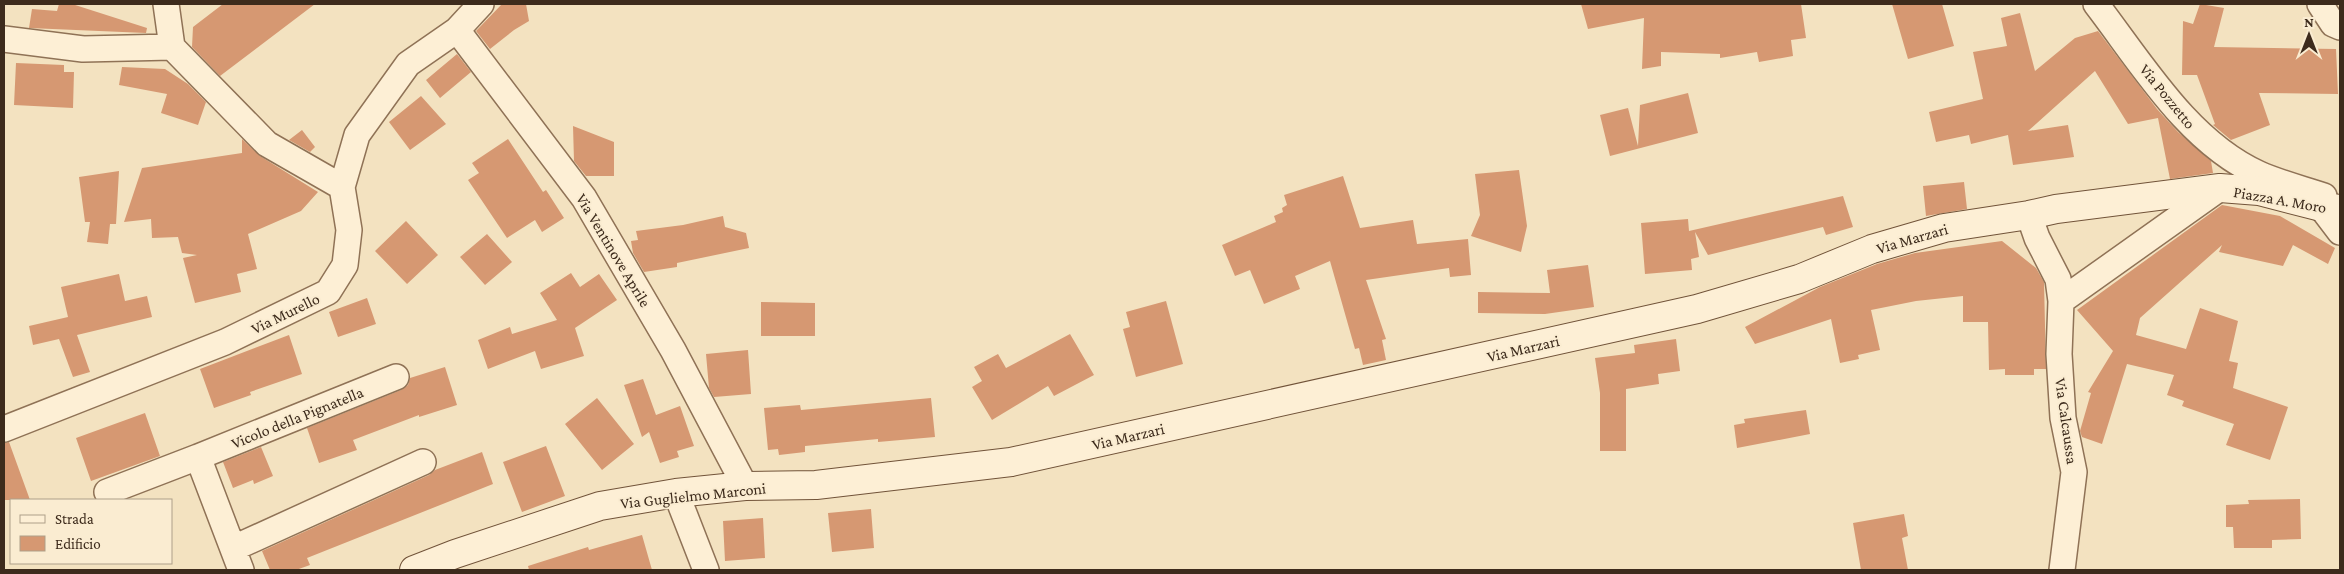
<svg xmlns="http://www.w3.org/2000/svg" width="2344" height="574" font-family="'Crimson Pro',serif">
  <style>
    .building { fill: #d69872 }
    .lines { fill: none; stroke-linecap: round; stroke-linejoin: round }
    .street-casing { stroke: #8f7256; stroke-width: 28 }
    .secondary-casing { stroke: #715339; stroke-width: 30 }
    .street { stroke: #fdefd5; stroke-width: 25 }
    .secondary { stroke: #fdefd5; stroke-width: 28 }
    .labels { text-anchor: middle; stroke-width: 4; stroke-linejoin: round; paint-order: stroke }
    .street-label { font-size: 16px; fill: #3d2b1c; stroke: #faecd1 }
  </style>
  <rect width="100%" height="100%" fill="#f3e2c0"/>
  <path class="building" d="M59,4H72L147,28L146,33L29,28L32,9L57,11Z
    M223,4H315L220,76L192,47L193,27Z
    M502,4H526L529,21L514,30L490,49L476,31Z
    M1581,4H1801L1806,38L1791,40L1793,56L1759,62L1757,52L1720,58V54L1661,52V66L1642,69L1644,18L1588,29Z
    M1892,4H1942L1954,46L1908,59Z
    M2200,4L2224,8L2214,47L2336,49L2338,94L2259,93L2270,125L2231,140L2213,125L2215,124L2197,75H2182L2183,21L2193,24Z
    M2020,13L2035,71L2075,38L2098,31L2157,109L2178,132L2211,161L2213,173L2170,179L2158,118L2128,124L2095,71L2028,131L2068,125L2074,157L2013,165L2008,135L1971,144L1969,135L1936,142L1929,112L1983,99L1973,52L2007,46L2001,18Z
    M457,54L471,72L440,98L426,80Z
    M16,63L64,65V72H74L73,108L14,105Z
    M122,67L165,69L188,84L206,102L198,125L161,113L167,94L119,85Z
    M1688,93L1698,133L1610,156L1600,115L1628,108L1638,146L1640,105Z
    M421,96L446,124L410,150L389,122Z
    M573,126L614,142V176H586L574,161Z
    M302,130L315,147L310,152L289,140Z
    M242,139L260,156L318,192L301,211L248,234L257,269L237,274L241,292L195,303L183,258L197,255L182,253L178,237L152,238L151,219L124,222L142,168L242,153Z
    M508,139L543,192L546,190L564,218L542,232L535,220L507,238L468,180L479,173L472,163Z
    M1519,170L1527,226L1521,252L1471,236L1480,215L1475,174Z
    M119,171L116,224H110L108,244L87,242L90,222H85L79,177Z
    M1343,176L1360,228L1413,220L1417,244L1468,239L1471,275L1450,277L1449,268L1366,280L1386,339L1382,340L1386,360L1363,365L1359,348L1355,349L1330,261L1295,276L1300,289L1264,304L1250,270L1235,276L1222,245L1276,222L1274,216L1283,212L1282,208L1287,205L1284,195Z
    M1964,182L1967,209L1926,216L1923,186Z
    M1843,196L1853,227L1826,235L1823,227L1708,255L1695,232L1699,257L1691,259L1692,270L1645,274L1641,223L1688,219L1689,231Z
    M2222,205L2280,216L2335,248L2328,264L2293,245L2283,266L2219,252L2222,245L2140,318L2136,335L2186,349L2200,308L2238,321L2229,361L2238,363L2233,388L2288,407L2270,460L2226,445L2234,424L2182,406L2184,401L2167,395L2174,375L2127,364L2102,444L2082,437L2080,431L2091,393L2088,392L2113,351L2077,310Z
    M723,216L725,227L746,233L749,248L677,263V267L644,272L633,253L631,241L638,240L636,231L683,225Z
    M406,221L438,255L407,284L375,251Z
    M487,234L512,262L485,285L460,257Z
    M2002,241L2036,268L2044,282L2046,369H2034V375H2005V369L1989,370L1988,322H1963V296L1916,301L1871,310L1880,350L1858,355L1859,359L1840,363L1831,319L1755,344L1745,327L1820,287L1877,264L1915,253Z
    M1588,265L1594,307L1545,314L1478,313V292L1550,293L1547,270Z
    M571,273L580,287L599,274L617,300L575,328L584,356L541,369L535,351L488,369L478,340L510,327L512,334L557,320L540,293Z
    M119,274L125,301L147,296L152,317L77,335L90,372L73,377L59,339L33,345L29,326L68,317L61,287Z
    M367,298L376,324L338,337L329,312Z
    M1166,301L1183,364L1136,377L1123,329L1130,327L1126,312Z
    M761,302L815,303V336H761Z
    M1070,334L1094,375L1054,396L1048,386L992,420L972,387L982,381L974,367L998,354L1006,368Z
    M289,335L302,374L250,392L251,395L214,408L200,369Z
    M1676,339L1680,371L1658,374L1659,384L1626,389V451H1600V393L1595,358L1635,353L1634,345Z
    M748,350L751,394L714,397L709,388L706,354Z
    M445,367L457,405L419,417V415L353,440L357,450L319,463L307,428L401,390L408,385L410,378Z
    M643,379L656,415L680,406L694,446L677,451L679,457L660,463L649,432L642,437L624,385Z
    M597,398L634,444L602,470L565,424Z
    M931,398L935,437L878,442V439L805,446V452L779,455L778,449L768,450L764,408L800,405L801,410Z
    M1806,410L1810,434L1737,448L1734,425L1745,423L1744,419Z
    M145,413L160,456L91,481L76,438Z
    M9,442L30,500H4V443Z
    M546,446L565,496L522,512L503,462Z
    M261,447L273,476L254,484L253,480L233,488L223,462Z
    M482,452L493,484L307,558L310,565L296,570H270L262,551L429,475L435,470Z
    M2300,499L2301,539L2272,540V548H2234L2233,527H2226V505L2249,504L2248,500Z
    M871,509L874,548L832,552L828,513Z
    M1904,514L1908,536L1902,538L1908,570H1861L1853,523Z
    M763,518L765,558L725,561L723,521Z
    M642,535L652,570H529L528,566L588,547L589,550Z"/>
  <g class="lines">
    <defs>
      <path id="street" d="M2096,4C2142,64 2188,142 2259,174C2279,183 2303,189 2324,196
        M2320,4L2333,24L2340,27
        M457,30L584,198L673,350L745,486
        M4,39L83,49L172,47
        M342,187L357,135L408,64L457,30L481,4
        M2321,207L2340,232
        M2029,215L2037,238L2058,279L2061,301L2059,354L2063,418L2074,472L2062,570
        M2061,301L2220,188
        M4,429L225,342L328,292L345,265L349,230L342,187L267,144L172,47L166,4
        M107,492L198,457
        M676,493L706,570
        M234,548L423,462
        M241,570L198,457L396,377"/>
      <path id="secondary" d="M414,570L455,554L600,506L676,493L745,486L816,485L1011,462L1697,309L1799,279L1872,249L1944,228L2029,215L2056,209L2220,188L2259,191L2321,207L2340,209"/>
    </defs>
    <use href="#street" class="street-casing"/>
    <use href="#secondary" class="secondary-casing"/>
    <use href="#street" class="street"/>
    <use href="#secondary" class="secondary"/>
  </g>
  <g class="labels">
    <g class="street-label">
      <text transform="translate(2168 96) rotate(51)" y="6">Via Pozzetto</text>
      <text transform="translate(2280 199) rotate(10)" y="6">Piazza A. Moro</text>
      <text transform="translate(1912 238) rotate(-16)" y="6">Via Marzari</text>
      <text transform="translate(614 250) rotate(59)" y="6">Via Ventinove Aprile</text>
      <text transform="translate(285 313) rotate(-26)" y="6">Via Murello</text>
      <text transform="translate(1523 348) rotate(-13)" y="6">Via Marzari</text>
      <text transform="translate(297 417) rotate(-22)" y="6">Vicolo della Pignatella</text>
      <text transform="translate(2067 421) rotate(82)" y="6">Via Calcaussa</text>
      <text transform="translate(1128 436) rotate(-13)" y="6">Via Marzari</text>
      <text transform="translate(693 495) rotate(-6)" y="6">Via Guglielmo Marconi</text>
    </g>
  </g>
  <rect width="2344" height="574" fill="none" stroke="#3d2b1c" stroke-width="10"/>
  <rect x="10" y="499" width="162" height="65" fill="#faecd1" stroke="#ae9f89"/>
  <rect x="20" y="515" width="25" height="8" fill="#fdefd5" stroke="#ae9f89"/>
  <text x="55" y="524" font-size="15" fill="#3d2b1c">Strada</text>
  <rect x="20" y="536" width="25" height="15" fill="#d69872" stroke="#ae9f89"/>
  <text x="55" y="549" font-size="15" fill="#3d2b1c">Edificio</text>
  <g transform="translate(2309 35)" stroke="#faecd1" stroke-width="4" paint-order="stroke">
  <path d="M0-4L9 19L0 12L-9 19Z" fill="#3d2b1c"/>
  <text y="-8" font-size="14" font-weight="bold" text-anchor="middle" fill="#3d2b1c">N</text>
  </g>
</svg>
